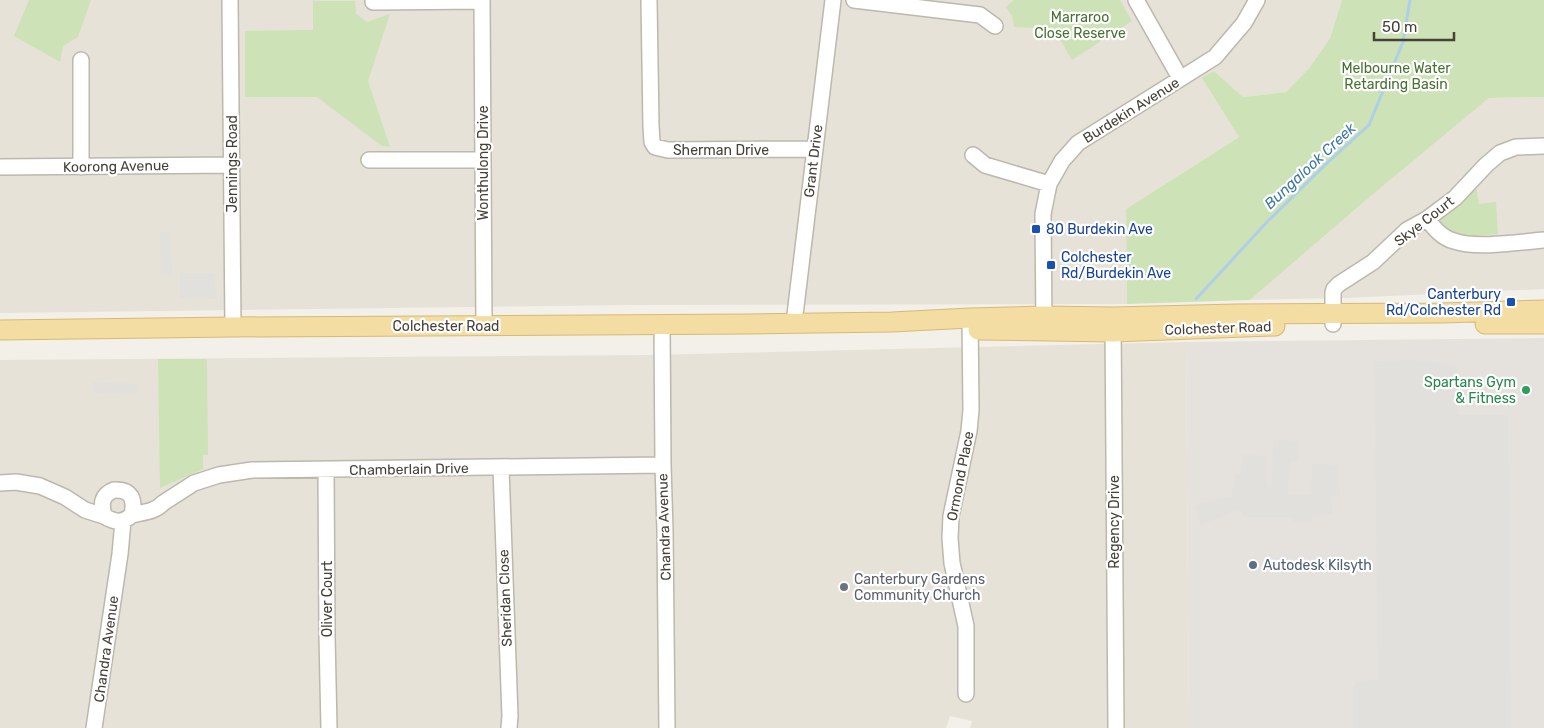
<svg xmlns="http://www.w3.org/2000/svg" width="1544" height="728" font-family="Rubik,sans-serif">
  <style>
    .residential { fill: #e6e2d8 }
    .industrial { fill: #e5e2de }
    .green { fill: #cee2b7 }
    .parking { fill: #e2e0dd }
    .lines { fill: none; stroke-linecap: round; stroke-linejoin: round }
    .stream { stroke: #adcfe8; stroke-width: 3 }
    .minor-casing { stroke: #bdb8ad; stroke-width: 18 }
    .major-casing { stroke: #d6ba74; stroke-width: 21 }
    .minor { stroke: #fff; stroke-width: 15 }
    .major { stroke: #f3dda3; stroke-width: 19 }
    .transit-dot { fill: #1a4fb4; stroke: #fff; stroke-width: 2 }
    .leisure-dot { fill: #2e9e5b; stroke: #fff; stroke-width: 2 }
    .service-dot { fill: #5c6f8a; stroke: #fff; stroke-width: 2 }
    .worship-dot { fill: #6b7280; stroke: #fff; stroke-width: 2 }
    .labels { text-anchor: middle; stroke-width: 4.5; stroke-linejoin: round; paint-order: stroke }
    .park-label { font-size: 14px; fill: #497132; stroke: #fff }
    .street-label { font-size: 14px; fill: #464138; stroke: #fff }
    .transit-label { font-size: 14px; fill: #164399; stroke: #fff; text-anchor: start }
    .leisure-label { font-size: 14px; fill: #27864d; stroke: #fff; text-anchor: end }
    .service-label { font-size: 14px; fill: #4e5e75; stroke: #fff; text-anchor: start }
    .worship-label { font-size: 14px; fill: #5b616d; stroke: #fff; text-anchor: start }
    .water-label { font-size: 15px; font-style: italic; fill: #3e78a5; stroke: #fff }
  </style>
  <rect width="100%" height="100%" fill="#f3f0e9"/>
  <path class="residential" d="M0,0H1342L1330,38L1310,67L1286,92L1243,97L1214,71L1239,137L1126,209L1127,304L634,305L0,313Z
    M1544,97V289L1345,298L1250,300L1365,201L1489,98Z
    M1186,342L1189,728H970L972,721L950,716L946,728H0V360L648,355Z"/>
  <path class="industrial" d="M1544,338V728H1189L1186,342Z"/>
  <path class="green" d="M29,0H91L78,37L63,46L60,62L14,36Z
    M1014,0H1120L1132,21L1072,60L1054,29L1014,27L1012,16L1006,7Z
    M1342,0H1544V97L1489,98L1365,201L1250,300L1127,304L1126,209L1239,137L1202,78L1214,71L1243,97L1286,92L1310,67L1330,38Z
    M313,1H355L356,14L367,22L390,14L368,81L390,147L382,146L317,97H245V31L313,30Z
    M1476,187L1479,204L1496,202L1498,234L1473,236L1452,233L1438,219Z
    M158,359H207L208,455H203V469L160,488Z"/>
  <path class="parking" d="M160,232H170L172,275H161Z
    M180,273H214L216,299L180,298Z
    M1417,360L1457,366L1458,415H1508L1511,728H1353V687L1356,681L1378,680L1374,361Z
    M92,382L137,384L136,395L93,393Z
    M1273,440L1299,441V461H1291L1287,493L1289,495L1311,494L1312,464L1339,465L1340,496H1331L1332,514L1311,516V523L1293,522L1292,517H1248L1242,515L1241,511H1235L1200,525L1195,507L1200,503L1232,496V487H1234L1235,474H1241L1242,455L1267,456V486L1272,487Z"/>
  <g class="lines">
    <path class="stream" d="M1196,299L1267,222L1326,164L1369,125L1403,42L1410,0"/>
    <defs>
      <path id="minor" d="M230,0L233,327
        M482,0L484,326
        M649,0L651,126L652,142L655,147L668,150L814,149
        M854,0L980,15L995,26
        M1136,0L1180,78
        M373,2L482,1
        M81,60V167
        M973,155L985,165L1049,184
        M369,160H482
        M0,167L231,165
        M1427,219C1434,228 1442,238 1454,241C1476,249 1520,242 1544,240
        M1113,322L1116,728
        M794,323L833,0
        M1333,324V293L1334,289L1339,284L1373,262L1407,230L1427,219L1455,198L1486,165L1500,153L1516,147L1544,146
        M662,325L663,465L665,531L667,728
        M1044,327L1043,214L1049,184L1062,161L1078,143L1215,57L1244,23L1257,0
        M501,468L510,716L509,728
        M326,470L327,636L329,728
        M0,483L16,482L40,486L65,497L85,510L104,516
        M114,490C132,489 135,500 132,515C122,524 114,522 104,516C101,504 101,495 114,490Z
        M132,515C143,512 155,512 163,503L194,483L219,475L252,470L663,465
        M966,694V626L952,563L950,538L951,516L969,431L971,410L970,318
        M94,728L120,554L123,521"/>
      <path id="major" d="M1485,324H1544
        M0,330L233,327L749,324L892,322L970,318L1044,316L1113,317L1237,314L1441,313L1544,310
        M978,330L1113,332L1275,326"/>
    </defs>
    <use href="#minor" class="minor-casing"/>
    <use href="#major" class="major-casing"/>
    <use href="#minor" class="minor"/>
    <use href="#major" class="major"/>
  </g>
  <g class="transit-dot">
    <rect x="1031" y="224" width="10" height="10" rx="2.5"/>
    <rect x="1046" y="260" width="10" height="10" rx="2.5"/>
    <rect x="1506" y="297" width="10" height="10" rx="2.5"/>
  </g>
  <circle class="leisure-dot" cx="1526" cy="390" r="5"/>
  <circle class="service-dot" cx="1253" cy="565" r="5"/>
  <circle class="worship-dot" cx="844" cy="587" r="5"/>
  <g class="labels">
    <g class="park-label">
      <text x="1080" y="22">Marraroo<tspan x="1080" dy="16">Close Reserve</tspan></text>
      <text x="1396" y="73">Melbourne Water<tspan x="1396" dy="16">Retarding Basin</tspan></text>
    </g>
    <g class="street-label">
      <text transform="translate(1131 110) rotate(-32)" y="5">Burdekin Avenue</text>
      <text x="721" y="155">Sherman Drive</text>
      <text transform="translate(813 161) rotate(-83)" y="5">Grant Drive</text>
      <text transform="translate(483 163) rotate(-90)" y="5">Wonthulong Drive</text>
      <text transform="translate(232 164) rotate(-90)" y="5">Jennings Road</text>
      <text transform="translate(116 166) rotate(-1)" y="5">Koorong Avenue</text>
      <text transform="translate(1424 221) rotate(-38)" y="5">Skye Court</text>
      <text x="446" y="331">Colchester Road</text>
      <text transform="translate(1218 328) rotate(-2)" y="5">Colchester Road</text>
      <text transform="translate(409 469) rotate(-1)" y="5">Chamberlain Drive</text>
      <text transform="translate(960 476) rotate(-79)" y="5">Ormond Place</text>
      <text transform="translate(1114 522) rotate(-90)" y="5">Regency Drive</text>
      <text transform="translate(664 527) rotate(-92)" y="5">Chandra Avenue</text>
      <text transform="translate(505 598) rotate(-92)" y="5">Sheridan Close</text>
      <text transform="translate(327 599) rotate(-90)" y="5">Oliver Court</text>
      <text transform="translate(106 649) rotate(-82)" y="5">Chandra Avenue</text>
    </g>
    <g class="transit-label">
      <text x="1046" y="234">80 Burdekin Ave</text>
      <text x="1061" y="262">Colchester<tspan x="1061" dy="16">Rd/Burdekin Ave</tspan></text>
      <text x="1501" y="299" text-anchor="end">Canterbury<tspan x="1501" dy="16">Rd/Colchester Rd</tspan></text>
    </g>
    <g class="leisure-label">
      <text x="1516" y="387">Spartans Gym<tspan x="1516" dy="16">&amp; Fitness</tspan></text>
    </g>
    <g class="service-label">
      <text x="1263" y="570">Autodesk Kilsyth</text>
    </g>
    <g class="worship-label">
      <text x="854" y="584">Canterbury Gardens<tspan x="854" dy="16">Community Church</tspan></text>
    </g>
    <g class="water-label">
      <text transform="translate(1310 166) rotate(-43)" y="5">Bungalook Creek</text>
    </g>
  </g>
  <path d="M1374 32v8h80v-8" fill="none" stroke="#464138" stroke-width="2.5"/>
  <text x="1382" y="32" font-size="15" fill="#464138" stroke="#ffffff" stroke-width="4" paint-order="stroke">50 m</text>
</svg>
